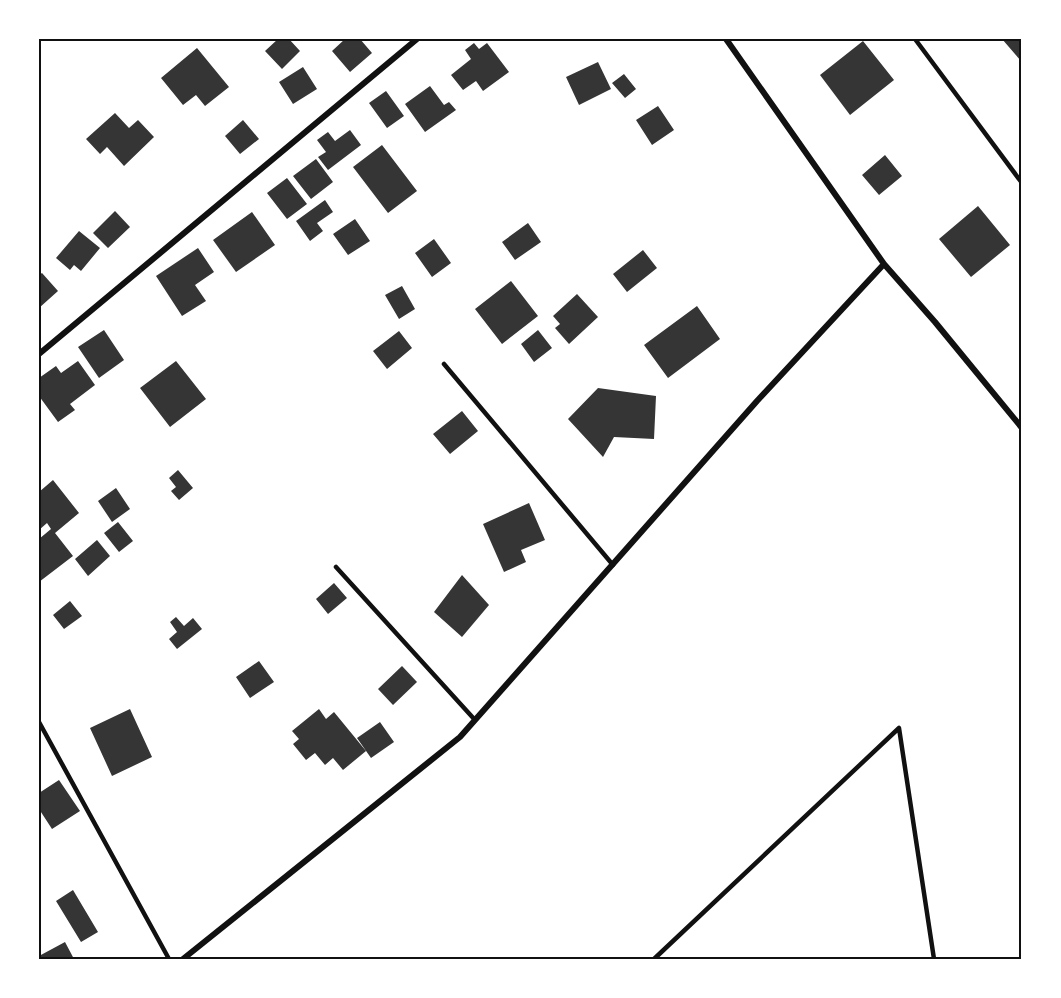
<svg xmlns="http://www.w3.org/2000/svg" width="1061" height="998" font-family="Signika,sans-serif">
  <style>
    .building { fill: #353535 }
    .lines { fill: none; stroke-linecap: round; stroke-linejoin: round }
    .service { stroke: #111; stroke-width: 4.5 }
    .minor { stroke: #111; stroke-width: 6 }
    .neatline { fill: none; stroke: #111; stroke-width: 2 }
  </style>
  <rect width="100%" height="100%" fill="#fff"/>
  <path class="building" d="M278,39H289L300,51L282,69L265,51Z
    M345,39H360L372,53L350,72L332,51Z
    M1002,39H1022V60L1021,61Z
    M863,41L894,80L850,115L820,75Z
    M474,43L479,49L487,43L509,72L483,91L476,81L463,90L451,75L471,59L465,50Z
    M197,48L229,87L205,106L196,95L183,105L161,78Z
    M598,62L611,89L579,105L566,77Z
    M303,67L317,89L293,104L279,82Z
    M624,74L636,89L625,98L612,83Z
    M430,86L444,105L449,102L456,110L425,132L405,104Z
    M386,91L404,116L387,128L369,103Z
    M658,106L674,130L652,145L636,120Z
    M115,113L129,128L138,120L154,137L124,166L107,147L100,154L86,139Z
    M243,120L259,139L240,154L225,136Z
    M350,130L361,145L328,170L318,157L326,152L317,140L328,132L335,141Z
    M382,145L417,191L388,213L353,167Z
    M885,155L902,176L879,195L862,175Z
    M316,159L333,182L311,199L293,176Z
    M287,178L307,204L287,219L267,193Z
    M325,200L333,212L317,223L323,231L310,241L296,221Z
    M978,206L1010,245L971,277L939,239Z
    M115,211L130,227L108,248L93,233Z
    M252,212L275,245L236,272L213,240Z
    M355,219L370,241L348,255L333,234Z
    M528,223L541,242L515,260L502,242Z
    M79,231L100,248L81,271L74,265L70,270L56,258Z
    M434,239L451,263L432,277L415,253Z
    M198,248L214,272L195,285L206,301L182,316L156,276Z
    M643,250L657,268L627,292L613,274Z
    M42,273L58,291L39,308V275Z
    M511,281L538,316L502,344L475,309Z
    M402,286L415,309L399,319L385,295Z
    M577,294L598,317L569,344L555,328L560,324L553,316Z
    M697,306L720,339L668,378L644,345Z
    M104,330L124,360L99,378L78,347Z
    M538,330L552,348L534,362L521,344Z
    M399,331L412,348L387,369L373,351Z
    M78,361L95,385L70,404L75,410L58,422L39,396V378L56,366L61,373Z
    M176,361L206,399L170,427L140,388Z
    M598,388L656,396L654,439L614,437L603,457L568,419Z
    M462,411L478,431L450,454L433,434Z
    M178,470L193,488L179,500L171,491L176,487L169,478Z
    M53,480L79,513L55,533L73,556L39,582V539L51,529L47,523L39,530V492Z
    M116,488L130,509L112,522L98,501Z
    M529,503L545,540L521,550L526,562L504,572L483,524Z
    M118,522L133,541L119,552L104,533Z
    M97,540L110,556L88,576L75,559Z
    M462,575L489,605L462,637L434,612Z
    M334,583L347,598L328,614L316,599Z
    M70,601L82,616L64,629L53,615Z
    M176,617L184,626L193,618L202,629L177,649L169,639L177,632L170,622Z
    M259,661L274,682L250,698L236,677Z
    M402,666L417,682L393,705L378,689Z
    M130,709L152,757L112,776L90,728Z
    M319,709L326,719L334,712L366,751L343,770L333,758L325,765L315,753L306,760L293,744L299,739L292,731Z
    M380,722L394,742L371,758L357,738Z
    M59,780L80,811L52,829L39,809V793Z
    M73,890L98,932L81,942L56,901Z
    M65,942L74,959H39V956Z"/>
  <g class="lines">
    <path class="service" d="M915,39L1022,183
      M444,364L613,565
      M336,567L475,720
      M39,722L169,959
      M654,959L899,728L934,959"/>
    <path class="minor" d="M726,39L884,264L935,322L1022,428
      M39,354L417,39
      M183,959L460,737L757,401L884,264"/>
  </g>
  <rect width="1061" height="998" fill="none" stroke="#ffffff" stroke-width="81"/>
  <rect x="40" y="40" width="980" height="918" class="neatline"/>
</svg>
